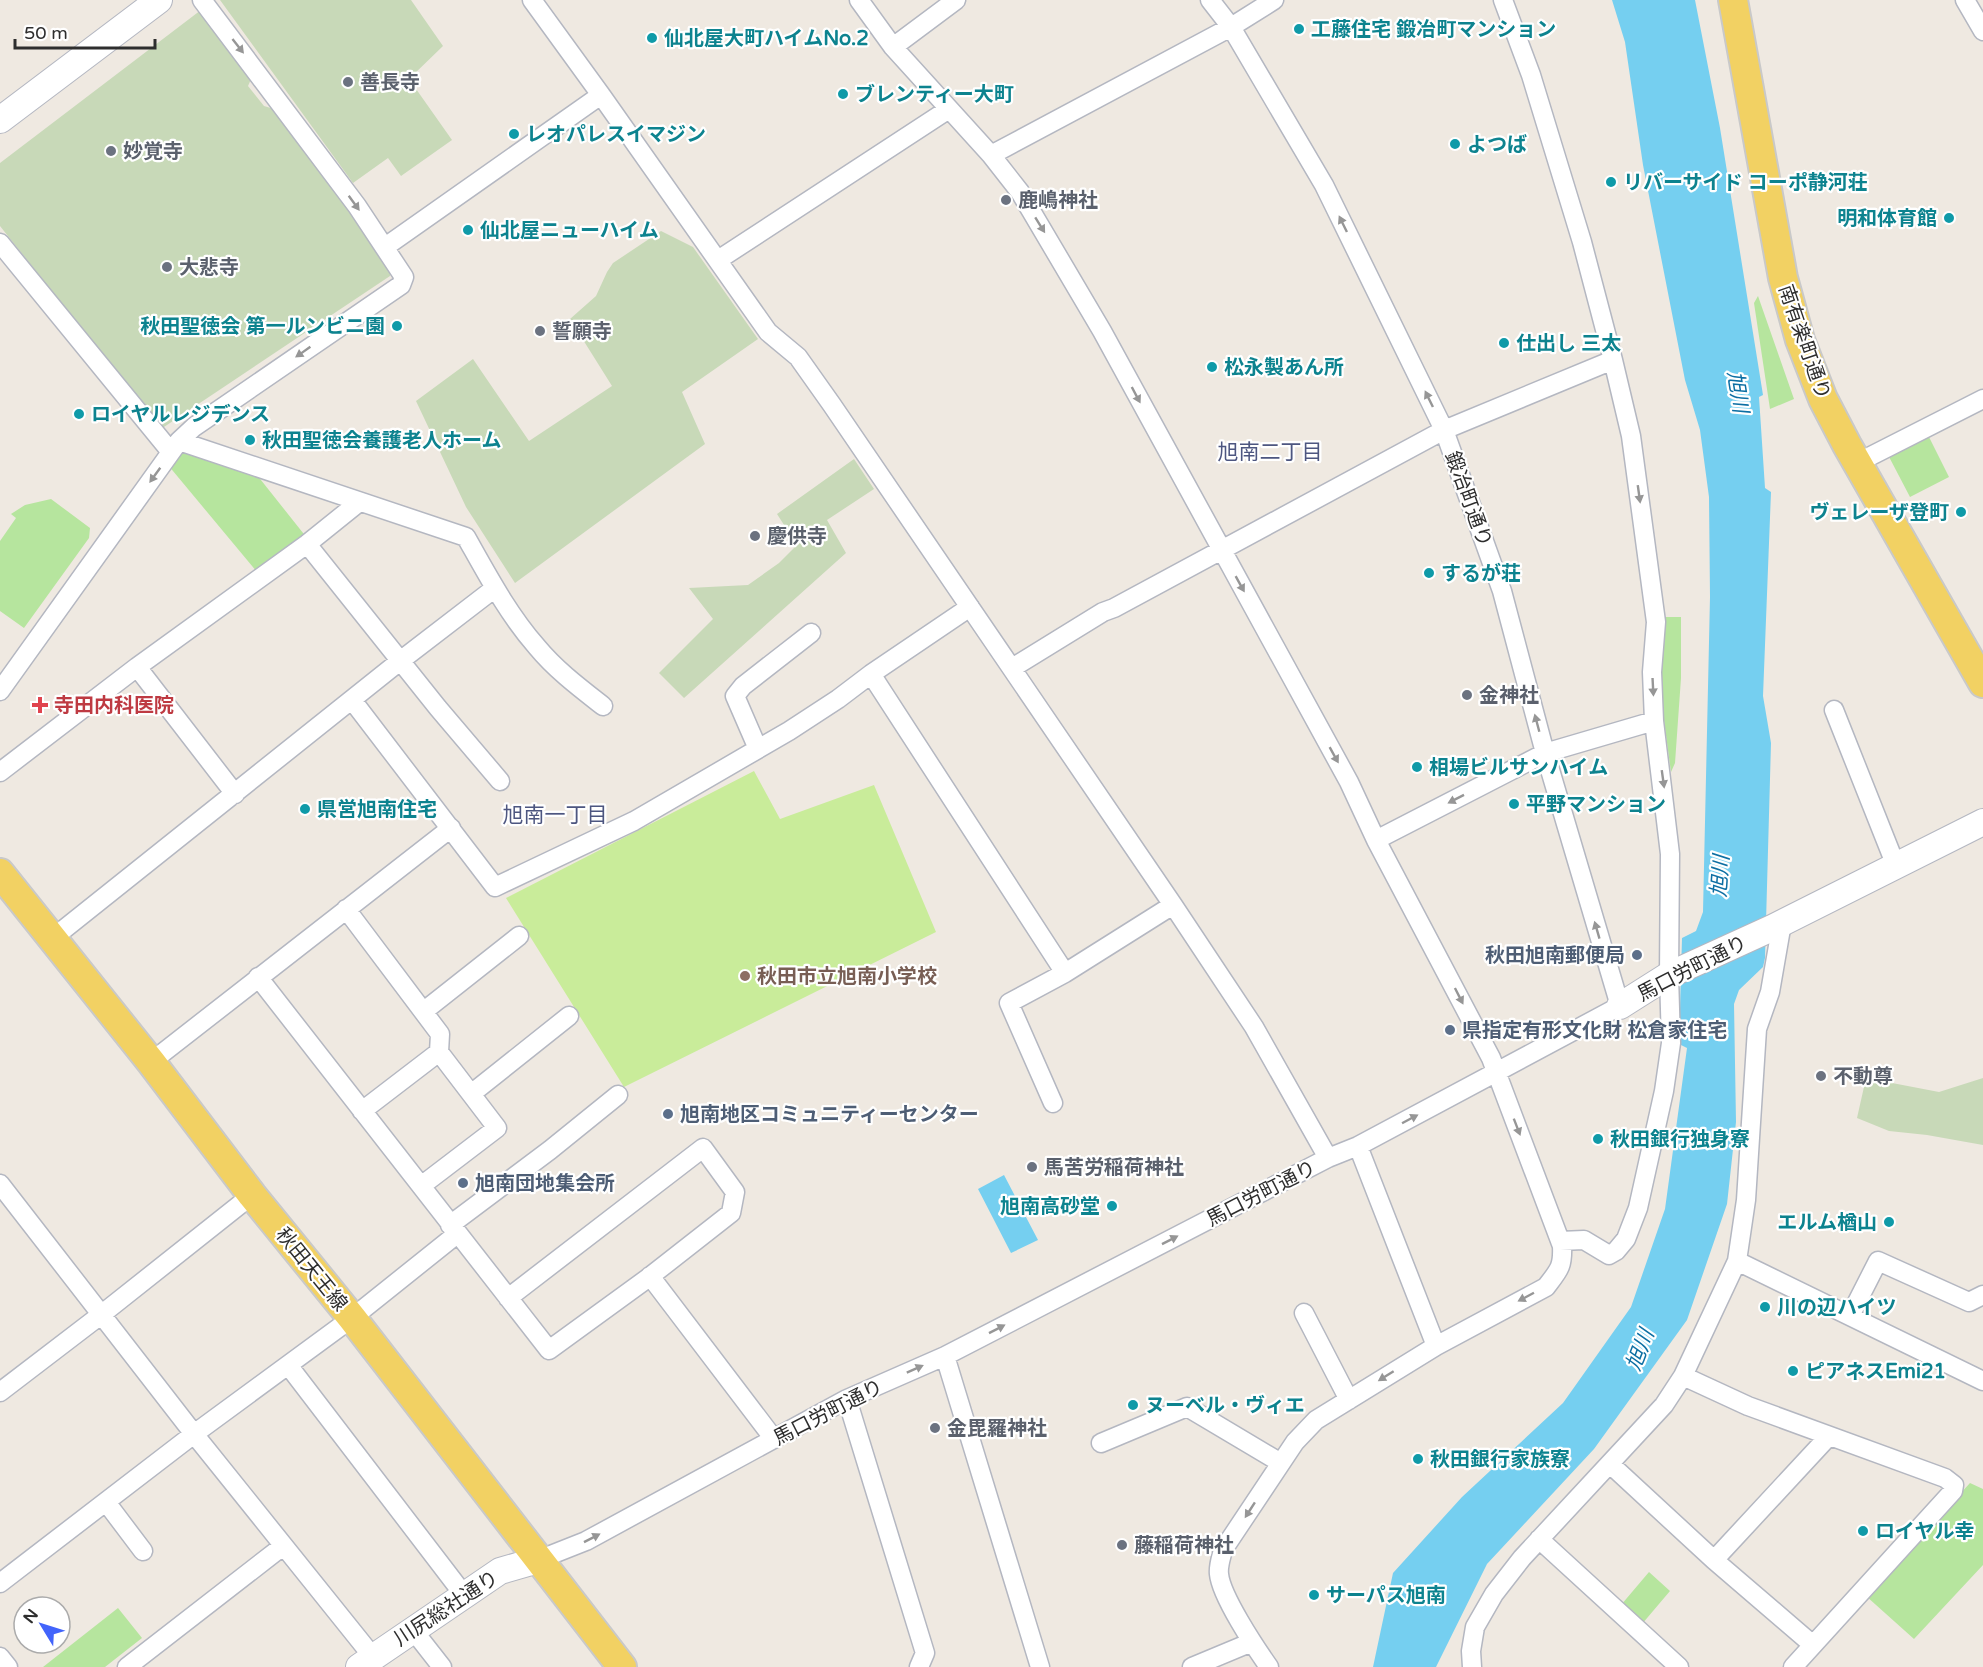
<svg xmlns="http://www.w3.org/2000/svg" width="1983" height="1667" font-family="'Varela Round','Noto Sans JP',sans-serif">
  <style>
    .green { fill: #b6e59e }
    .cemetery { fill: #c8d9b8 }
    .pitch { fill: #c9ec9a }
    .water { fill: #75cff0 }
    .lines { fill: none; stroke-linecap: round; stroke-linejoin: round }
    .street-casing { stroke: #b4b7c1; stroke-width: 21 }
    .secondary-casing { stroke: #b4b7c1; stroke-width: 28 }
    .primary-casing { stroke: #c9c9c9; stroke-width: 32 }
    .street { stroke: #fff; stroke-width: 18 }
    .secondary { stroke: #fff; stroke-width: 26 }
    .primary { stroke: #f2d163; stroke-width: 28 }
    .oneway { fill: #969696 }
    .culture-dot { fill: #0f9aa8; stroke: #fff; stroke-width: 2 }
    .worship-dot { fill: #6b7280; stroke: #fff; stroke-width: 2 }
    .health-dot { fill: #e0444e; stroke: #fff; stroke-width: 2 }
    .service-dot { fill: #5c6f8a; stroke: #fff; stroke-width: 2 }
    .education-dot { fill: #8d6e63; stroke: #fff; stroke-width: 2 }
    .labels { text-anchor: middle; stroke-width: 4.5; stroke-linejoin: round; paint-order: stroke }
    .culture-label { font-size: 20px; font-weight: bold; fill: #0d838f; stroke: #fff; text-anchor: start }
    .worship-label { font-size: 20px; font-weight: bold; fill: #5b616d; stroke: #fff; text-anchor: start }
    .street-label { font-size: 20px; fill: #2e2e2e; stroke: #fff }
    .health-label { font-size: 20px; font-weight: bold; fill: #be3a42; stroke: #fff; text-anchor: start }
    .service-label { font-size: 20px; font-weight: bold; fill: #4e5e75; stroke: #fff; text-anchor: start }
    .education-label { font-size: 20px; font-weight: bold; fill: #785e54; stroke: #fff; text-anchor: start }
    .water-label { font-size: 21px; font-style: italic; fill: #0d6fa3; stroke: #fff }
    .neighbourhood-label { font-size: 21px; fill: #4d5680; stroke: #fff }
  </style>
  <rect width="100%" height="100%" fill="#efe9e1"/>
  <path class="green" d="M1758,296L1794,399L1770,409L1754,303Z
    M1927,433L1949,477L1910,497L1887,453Z
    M183,446L253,470L307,538L257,572L168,465Z
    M51,499L90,528L89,538L24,628L0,611V541L16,518L11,514L25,505Z
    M1660,617H1681V678L1675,763L1671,772L1659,684Z
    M1970,1483L1983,1489V1565L1914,1639L1866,1596Z
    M1649,1572L1670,1591L1642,1624L1621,1605Z
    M118,1608L142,1638L105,1667H43Z"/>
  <path class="cemetery" d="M220,0H411L443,46L409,79L452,140L401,176L388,158L353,183Z
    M201,10L252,77L248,86L264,106L274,109L391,269L390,276L161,429L0,226V163Z
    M661,231L693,247L758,339L682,392L705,444L515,583L466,507L416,401L473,359L529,441L612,386L570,319L596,296L607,272L613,263Z
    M854,459L874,489L827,520L846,553L684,698L659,673L713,619L689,588L748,585L779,563L797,545L777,514Z
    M1866,1078L1939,1092L1983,1078V1145L1927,1135L1889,1131L1857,1118Z"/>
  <path class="pitch" d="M754,771L780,819L874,785L936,932L624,1087L506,898Z"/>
  <path class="water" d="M1612,0H1695L1720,128L1763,395L1759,397L1765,488L1771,492L1763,696L1771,743L1765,958L1763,967L1739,990L1734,1004L1736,1122L1727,1204L1687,1320L1594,1449L1487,1564L1436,1667H1373L1393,1573L1462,1497L1563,1403L1631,1307L1665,1209L1687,1048L1679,1044L1682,938L1696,931L1703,912L1710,597L1709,497L1700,430L1685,380L1643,165L1625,42Z
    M1004,1175L1038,1240L1011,1253L978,1189Z"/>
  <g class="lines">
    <defs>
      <path id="street" d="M532,0L601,95L768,332L798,357L832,405L1173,905L1254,1027L1328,1158
        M859,0L893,47L991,155L1020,192L1102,331L1349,782L1376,840L1491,1058L1562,1246C1563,1267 1559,1270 1546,1287L1436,1346L1316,1420L1295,1442L1223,1550C1221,1558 1218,1566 1219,1574C1221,1596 1255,1647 1269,1667
        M1503,0L1531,75L1582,242L1613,360L1631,436L1656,622L1652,672L1654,721L1670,854L1669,975L1671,1043L1664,1091L1638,1208L1626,1239L1616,1251L1609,1255L1584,1240L1560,1241
        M1965,0L1983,31
        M893,47L956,0
        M991,155L1231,27L1274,0
        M0,243L171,452
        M385,247L601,95
        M718,260L949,109
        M179,441L466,537C488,576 508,614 537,647C556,670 580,688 603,706
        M1857,463L1983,399
        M307,544L438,708L500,781
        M137,667L235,794
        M1012,668L1103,612L1114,608L1444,430L1613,360
        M871,674L1065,973
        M0,691L179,441L194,427L401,285L404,277L357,206L202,0
        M352,700L495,887L634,821L789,731L838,699L871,674L970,607
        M1834,710L1896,866
        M758,749L735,696L743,686L811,633
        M0,772L137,667L307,544L358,503
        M1376,840L1545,753L1654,721
        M346,909L440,1034L439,1052
        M53,938L400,661L495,588
        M258,977L549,1350L648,1278L731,1213L735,1192L703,1148L508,1298
        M424,1011L519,936
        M151,1062L451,828
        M471,1094L569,1016
        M1053,1103L1009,1003L1065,973L1173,905
        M362,1111L439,1052L497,1128L421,1186
        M1358,1146L1436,1346
        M0,1184L194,1434L373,1657
        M450,1225L550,1150L618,1095
        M1737,1261L1983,1381
        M650,1276L774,1439
        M1304,1313L1349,1400
        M1850,1316L1878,1261L1969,1302L1983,1295
        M945,1356L1040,1667
        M288,1365L464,1595
        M1683,1376L1748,1406L1945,1478L1954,1485L1953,1491L1793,1667
        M0,1392L102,1314L252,1195
        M847,1399L925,1653L919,1667
        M1101,1443L1187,1407L1281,1463
        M1610,1464L1714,1560L1813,1645
        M106,1502L143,1551
        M1539,1539L1679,1667
        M538,1560L586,1541L847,1399L945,1356L1328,1158L1358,1146L1620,1006L1545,753L1502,591L1444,430L1324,185L1231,27L1210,0
        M1714,1560L1829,1436
        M0,1583L194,1434L352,1318L457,1234
        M413,1630L442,1667
        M0,1657L8,1667
        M127,1667L283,1546
        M1192,1667L1252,1642
        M1472,1667L1471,1651L1475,1627L1494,1594L1522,1558L1664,1405L1683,1376L1737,1261L1746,1200L1757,1029L1770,992L1782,923"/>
      <path id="secondary" d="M0,120L159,0
        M1620,1006L1669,975L1772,928L1983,822
        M359,1667L500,1571L538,1560"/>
      <path id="primary" d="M1733,0L1783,278L1800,340L1823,399L1847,445L1983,683
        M0,873L151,1062L252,1195L352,1318L622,1667"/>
    </defs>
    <use href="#street" class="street-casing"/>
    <use href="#secondary" class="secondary-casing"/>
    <use href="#primary" class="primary-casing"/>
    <use href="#street" class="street"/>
    <use href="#secondary" class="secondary"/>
    <use href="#primary" class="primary"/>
  </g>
  <defs><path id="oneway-solid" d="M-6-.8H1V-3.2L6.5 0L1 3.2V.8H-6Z" transform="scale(1.5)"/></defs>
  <g class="oneway">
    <use href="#oneway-solid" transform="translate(238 46) rotate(52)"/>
    <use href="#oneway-solid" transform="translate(354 203) rotate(54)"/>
    <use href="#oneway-solid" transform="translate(1343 224) rotate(-116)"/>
    <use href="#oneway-solid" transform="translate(1040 225) rotate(58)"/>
    <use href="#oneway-solid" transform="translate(303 352) rotate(145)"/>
    <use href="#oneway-solid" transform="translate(1136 395) rotate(62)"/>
    <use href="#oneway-solid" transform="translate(1429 399) rotate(-116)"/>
    <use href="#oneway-solid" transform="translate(155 475) rotate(126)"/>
    <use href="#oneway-solid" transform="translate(1639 494) rotate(82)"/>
    <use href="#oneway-solid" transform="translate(1240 584) rotate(61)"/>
    <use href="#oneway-solid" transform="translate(1653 687) rotate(87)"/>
    <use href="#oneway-solid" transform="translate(1537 723) rotate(-105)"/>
    <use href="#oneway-solid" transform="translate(1334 755) rotate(61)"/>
    <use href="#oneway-solid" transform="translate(1663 779) rotate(82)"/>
    <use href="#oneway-solid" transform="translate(1456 799) rotate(153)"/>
    <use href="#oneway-solid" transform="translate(1597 930) rotate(-106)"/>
    <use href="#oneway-solid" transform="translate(1459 996) rotate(63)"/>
    <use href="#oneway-solid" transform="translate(1410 1119) rotate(-28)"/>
    <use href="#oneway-solid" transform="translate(1517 1127) rotate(69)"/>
    <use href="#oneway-solid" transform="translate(1170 1240) rotate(-27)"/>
    <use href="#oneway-solid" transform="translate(1526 1297) rotate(152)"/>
    <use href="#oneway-solid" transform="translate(997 1329) rotate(-27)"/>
    <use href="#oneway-solid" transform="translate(915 1369) rotate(-24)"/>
    <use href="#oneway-solid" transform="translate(1386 1376) rotate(148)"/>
    <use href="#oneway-solid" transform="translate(1250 1510) rotate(123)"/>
    <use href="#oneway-solid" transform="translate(592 1538) rotate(-27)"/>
  </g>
  <g class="culture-dot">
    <circle cx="1299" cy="29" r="6"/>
    <circle cx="652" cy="38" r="6"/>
    <circle cx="843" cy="94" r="6"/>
    <circle cx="514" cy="134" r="6"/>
    <circle cx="1455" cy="144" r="6"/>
    <circle cx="1611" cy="182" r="6"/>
    <circle cx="1949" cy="218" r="6"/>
    <circle cx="468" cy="230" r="6"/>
    <circle cx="397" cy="326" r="6"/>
    <circle cx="1504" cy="343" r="6"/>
    <circle cx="1212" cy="367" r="6"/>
    <circle cx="79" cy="414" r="6"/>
    <circle cx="250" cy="440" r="6"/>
    <circle cx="1961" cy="512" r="6"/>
    <circle cx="1429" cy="573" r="6"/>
    <circle cx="1417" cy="767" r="6"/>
    <circle cx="1514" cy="804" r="6"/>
    <circle cx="305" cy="809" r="6"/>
    <circle cx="1598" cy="1139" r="6"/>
    <circle cx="1112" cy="1206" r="6"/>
    <circle cx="1889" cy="1222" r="6"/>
    <circle cx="1765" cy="1307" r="6"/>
    <circle cx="1793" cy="1371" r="6"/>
    <circle cx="1133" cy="1405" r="6"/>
    <circle cx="1418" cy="1459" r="6"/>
    <circle cx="1863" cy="1531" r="6"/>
    <circle cx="1314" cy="1595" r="6"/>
  </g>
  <g class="worship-dot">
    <circle cx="348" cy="82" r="6"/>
    <circle cx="111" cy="151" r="6"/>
    <circle cx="1006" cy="200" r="6"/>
    <circle cx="167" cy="267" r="6"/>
    <circle cx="540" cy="331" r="6"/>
    <circle cx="755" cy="536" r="6"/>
    <circle cx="1467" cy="695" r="6"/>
    <circle cx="1821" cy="1076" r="6"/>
    <circle cx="1032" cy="1167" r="6"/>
    <circle cx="935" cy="1428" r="6"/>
    <circle cx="1122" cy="1545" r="6"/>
  </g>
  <path class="health-dot" d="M37 696h6v6h6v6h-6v6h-6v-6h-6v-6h6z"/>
  <g class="service-dot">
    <circle cx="1637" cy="955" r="6"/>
    <circle cx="1450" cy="1030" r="6"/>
    <circle cx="668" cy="1114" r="6"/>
    <circle cx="463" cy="1183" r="6"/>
  </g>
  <circle class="education-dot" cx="745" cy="976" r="6"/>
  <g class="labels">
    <g class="culture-label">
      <text x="1311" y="36">工藤住宅 鍛冶町マンション</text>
      <text x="664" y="45">仙北屋大町ハイムNo.2</text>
      <text x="855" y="101">ブレンティー大町</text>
      <text x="526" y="141">レオパレスイマジン</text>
      <text x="1467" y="151">よつば</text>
      <text x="1623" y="189">リバーサイド コーポ静河荘</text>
      <text x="1937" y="225" text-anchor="end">明和体育館</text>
      <text x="480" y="237">仙北屋ニューハイム</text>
      <text x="385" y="333" text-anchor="end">秋田聖徳会 第一ルンビニ園</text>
      <text x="1516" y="350">仕出し 三太</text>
      <text x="1224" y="374">松永製あん所</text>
      <text x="91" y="421">ロイヤルレジデンス</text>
      <text x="262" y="447">秋田聖徳会養護老人ホーム</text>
      <text x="1949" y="519" text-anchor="end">ヴェレーザ登町</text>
      <text x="1441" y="580">するが荘</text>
      <text x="1429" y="774">相場ビルサンハイム</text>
      <text x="1526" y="811">平野マンション</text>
      <text x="317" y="816">県営旭南住宅</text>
      <text x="1610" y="1146">秋田銀行独身寮</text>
      <text x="1100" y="1213" text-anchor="end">旭南高砂堂</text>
      <text x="1877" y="1229" text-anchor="end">エルム楢山</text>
      <text x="1777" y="1314">川の辺ハイツ</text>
      <text x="1805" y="1378">ピアネスEmi21</text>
      <text x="1145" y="1412">ヌーベル・ヴィエ</text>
      <text x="1430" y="1466">秋田銀行家族寮</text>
      <text x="1875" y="1538">ロイヤル幸</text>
      <text x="1326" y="1602">サーパス旭南</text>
    </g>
    <g class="worship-label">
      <text x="360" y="89">善長寺</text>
      <text x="123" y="158">妙覚寺</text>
      <text x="1018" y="207">鹿嶋神社</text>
      <text x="179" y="274">大悲寺</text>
      <text x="552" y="338">誓願寺</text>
      <text x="767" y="543">慶供寺</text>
      <text x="1479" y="702">金神社</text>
      <text x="1833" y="1083">不動尊</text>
      <text x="1044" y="1174">馬苦労稲荷神社</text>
      <text x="947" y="1435">金毘羅神社</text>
      <text x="1134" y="1552">藤稲荷神社</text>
    </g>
    <g class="street-label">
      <text transform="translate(1805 342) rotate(71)" y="7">南有楽町通り</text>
      <text transform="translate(1469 499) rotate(70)" y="7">鍛冶町通り</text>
      <text transform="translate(1692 968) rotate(-27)" y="7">馬口労町通り</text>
      <text transform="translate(1261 1193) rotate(-27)" y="7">馬口労町通り</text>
      <text transform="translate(312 1269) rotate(51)" y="7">秋田天王線</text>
      <text transform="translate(828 1412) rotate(-27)" y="7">馬口労町通り</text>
      <text transform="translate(446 1608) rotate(-33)" y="7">川尻総社通り</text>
    </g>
    <g class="health-label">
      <text x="54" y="712">寺田内科医院</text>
    </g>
    <g class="service-label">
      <text x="1625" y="962" text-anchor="end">秋田旭南郵便局</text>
      <text x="1462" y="1037">県指定有形文化財 松倉家住宅</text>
      <text x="680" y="1121">旭南地区コミュニティーセンター</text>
      <text x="475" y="1190">旭南団地集会所</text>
    </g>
    <g class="education-label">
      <text x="757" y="983">秋田市立旭南小学校</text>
    </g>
    <g class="water-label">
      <text transform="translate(1738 392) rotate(81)" y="7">旭川</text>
      <text transform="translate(1720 876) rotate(-86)" y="7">旭川</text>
      <text transform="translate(1640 1350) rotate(-69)" y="7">旭川</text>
    </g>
    <g class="neighbourhood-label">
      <text x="1270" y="459">旭南二丁目</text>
      <text x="555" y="822">旭南一丁目</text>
    </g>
  </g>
  <g transform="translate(42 1625) rotate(308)"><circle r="28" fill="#ffffff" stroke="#ababab" stroke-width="1.5"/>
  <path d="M0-4.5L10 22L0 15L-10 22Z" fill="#4264fb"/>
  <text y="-9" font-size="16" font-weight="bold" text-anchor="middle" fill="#2e2e2e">N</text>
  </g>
  <path d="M15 39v9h140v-9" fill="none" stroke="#2e2e2e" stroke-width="3"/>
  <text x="24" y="39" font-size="18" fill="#2e2e2e" stroke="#ffffff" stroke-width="4.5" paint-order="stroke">50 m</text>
</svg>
